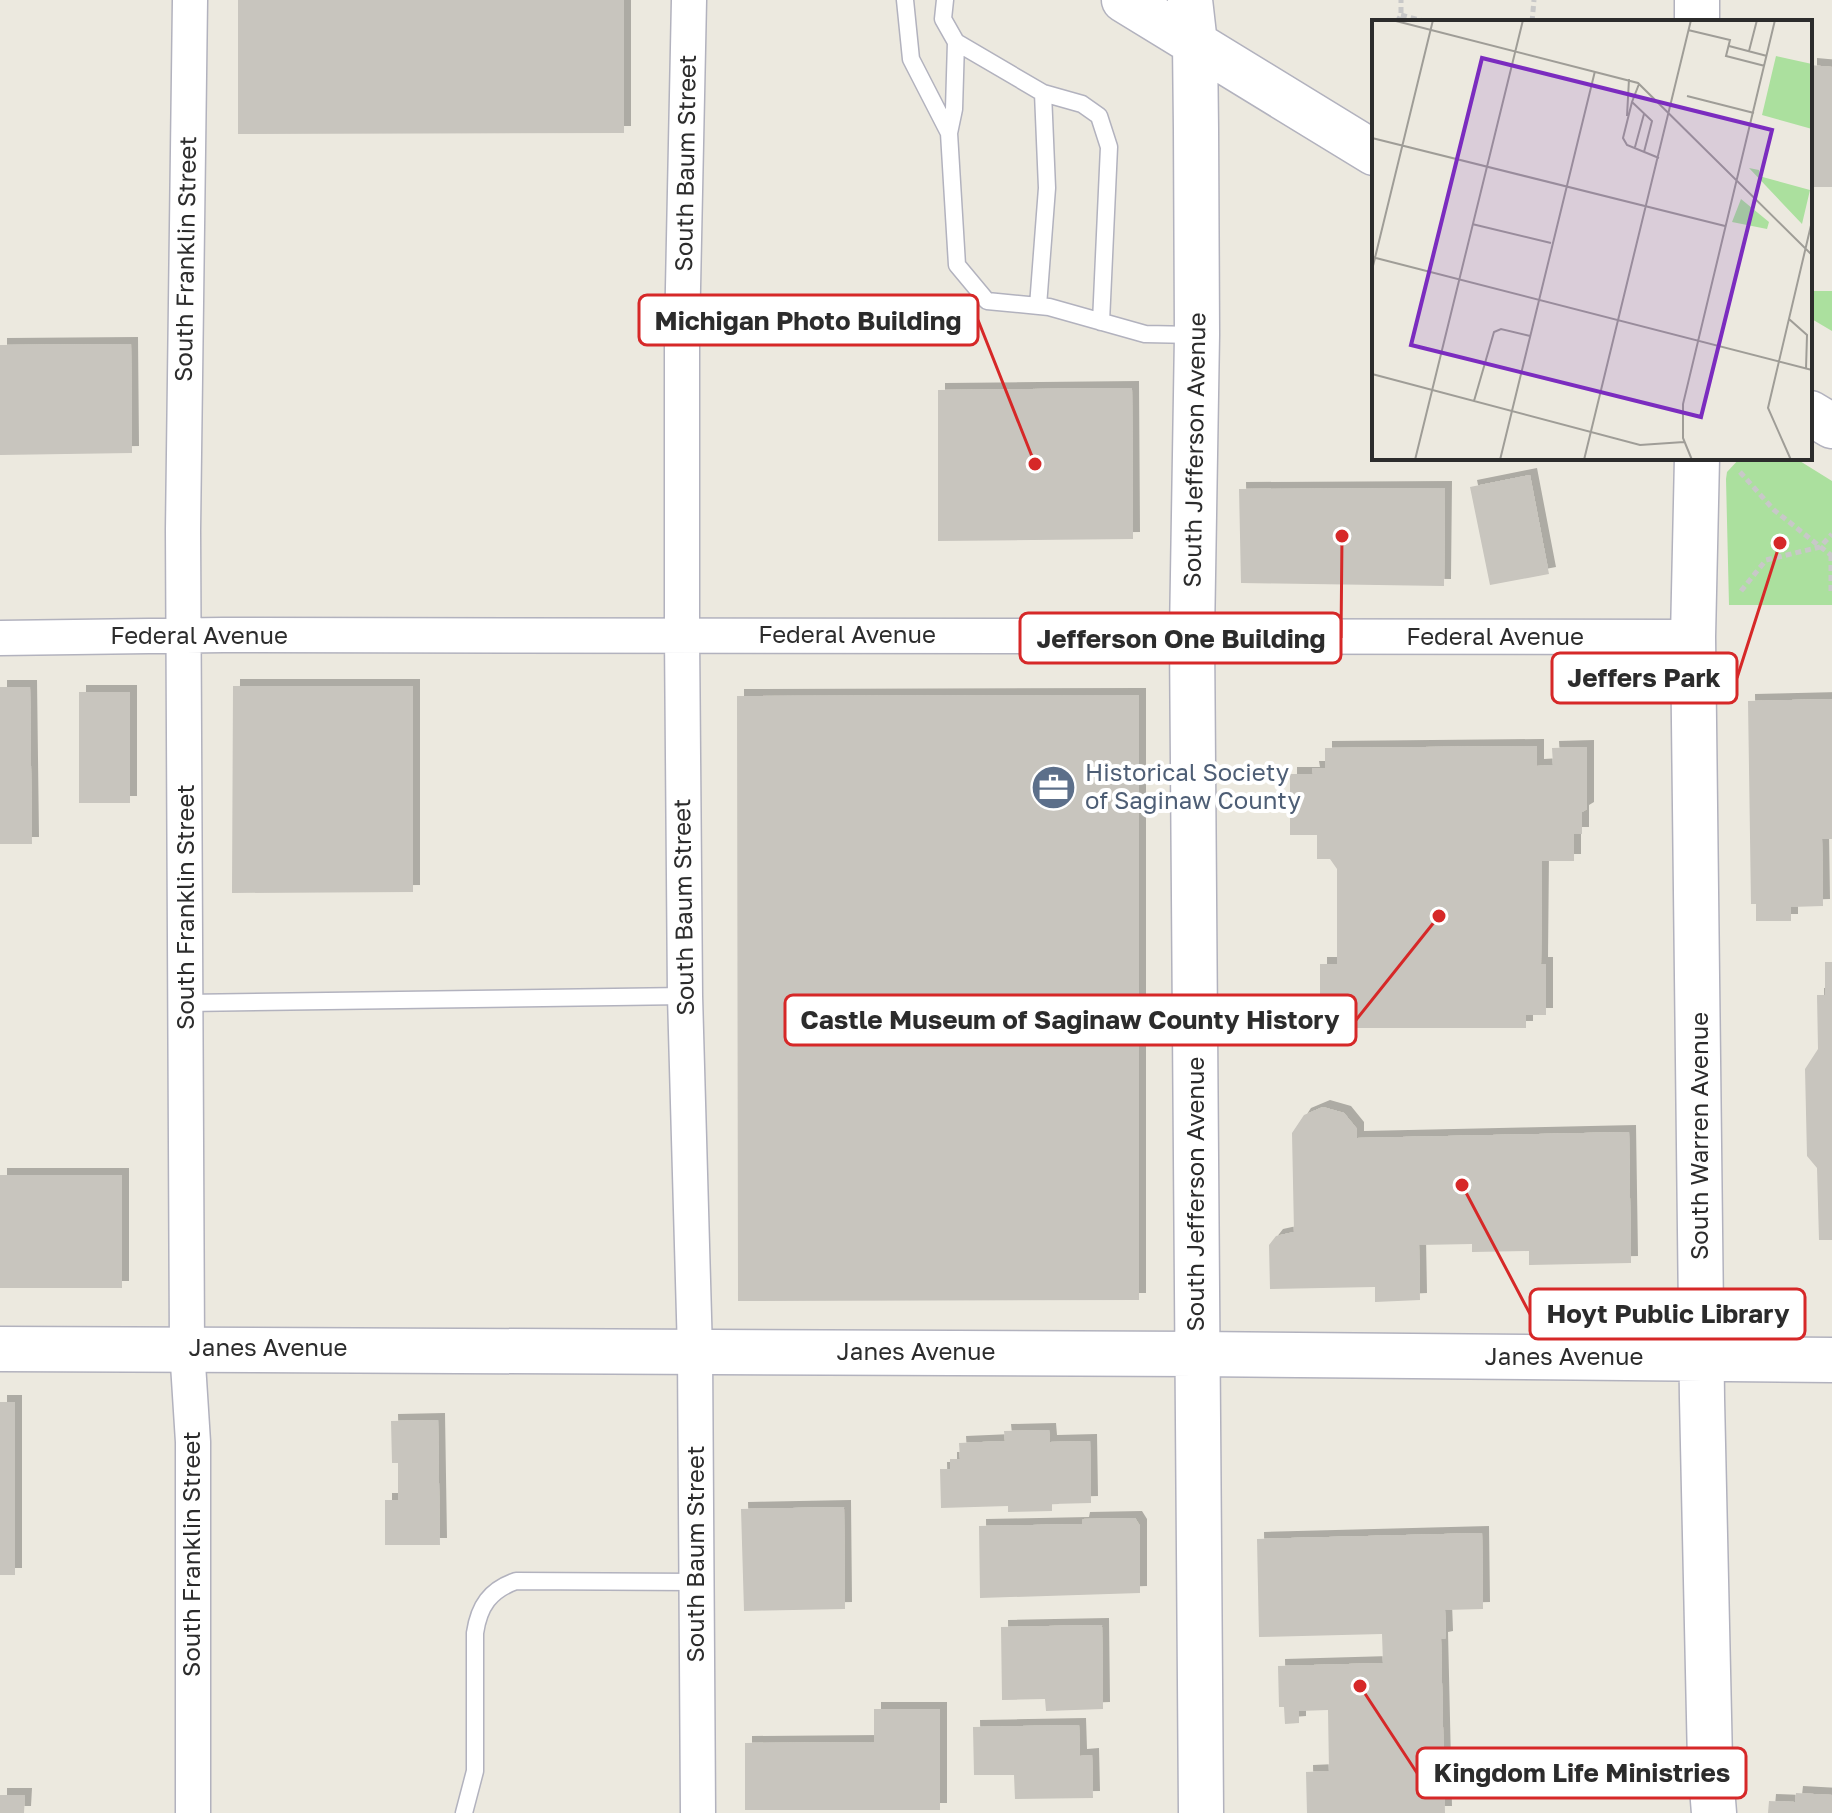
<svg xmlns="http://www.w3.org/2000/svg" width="1832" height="1813" font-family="'Golos Text',sans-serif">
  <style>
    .green { fill: #abe09e }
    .building { fill: #c8c5be; filter: url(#shadow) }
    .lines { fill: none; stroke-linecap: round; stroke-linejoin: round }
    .lane-casing { stroke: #b2b2be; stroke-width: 19 }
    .street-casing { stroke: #b2b2be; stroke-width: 37 }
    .secondary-casing { stroke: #b2b2be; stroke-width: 47 }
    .path { stroke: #c8c8c8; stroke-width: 5; stroke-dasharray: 6 4; stroke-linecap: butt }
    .lane { stroke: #fff; stroke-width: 16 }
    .street { stroke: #fff; stroke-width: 34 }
    .secondary { stroke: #fff; stroke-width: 44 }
    .labels { text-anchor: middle; stroke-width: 8; stroke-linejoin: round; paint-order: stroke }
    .street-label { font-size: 24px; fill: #2c2c2c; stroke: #fff }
    .service-label { font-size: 24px; fill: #4e5e75; stroke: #fff; text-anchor: start }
    .inset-road { fill: none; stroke: #9f9d97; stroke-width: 2 }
    .view { fill: #7b2cbf; fill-opacity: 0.15; stroke: #7b2cbf; stroke-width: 4 }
    .inset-edge { fill: none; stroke: #2c2c2c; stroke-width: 4 }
    .leader { fill: none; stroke: #d62828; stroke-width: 3 }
    .callout-dot { fill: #d62828; stroke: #fff; stroke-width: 3 }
    .callout { fill: #fff; stroke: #d62828; stroke-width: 3 }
    .callout-label { font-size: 26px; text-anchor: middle; font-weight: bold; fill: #2c2c2c }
  </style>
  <defs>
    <filter id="shadow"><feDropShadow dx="7" dy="-7" stdDeviation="0" flood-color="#0004"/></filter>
  </defs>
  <rect width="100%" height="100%" fill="#ece9df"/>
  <path class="green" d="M1810,258H1813L1814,291H1832V331L1810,318Z
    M1740,458H1795L1832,481V605H1729L1726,479L1727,472Z"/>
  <path class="building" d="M238,0H624V133L238,134Z
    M1810,65L1832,67V187H1810Z
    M131,344L132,453L0,455V345Z
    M1132,388L1133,539L938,541V390Z
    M1530,475L1549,574L1490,585L1470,487Z
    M1445,488L1444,586L1241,583L1239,489Z
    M233,686H413V892L232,893Z
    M0,687H30L32,844H0Z
    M79,692H130V803H79Z
    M1139,695V1300L738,1301L737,696Z
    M1832,699V839H1822L1823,906L1791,907V921H1756V904H1751L1748,701Z
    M1537,746V766L1553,765L1552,748L1587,747V809L1582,812V834H1574V861H1542L1541,964H1546V1015H1526V1028H1330V1000H1320V964H1337V869L1330,859H1317V835H1290V774H1313L1312,768H1325V748Z
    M1825,962H1832V1240H1819L1817,1168L1807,1156L1805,1069L1818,1049L1817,995H1825Z
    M1323,1107L1344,1113L1357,1129V1138L1629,1132L1631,1263L1529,1265V1251L1472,1252V1244L1419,1245L1420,1300L1375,1302V1287L1270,1289L1269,1245L1276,1236L1294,1232L1292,1133L1304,1115Z
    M0,1175H122V1288H0Z
    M0,1402H15V1575H0Z
    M438,1420L440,1545H385V1500H398V1463H392L391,1421Z
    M1049,1430L1050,1442L1090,1441L1091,1503L1052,1504V1511L1008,1512V1506L941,1508L940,1469H950V1459H960L959,1443L1005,1441L1004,1431Z
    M844,1507L845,1609L744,1611L741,1509Z
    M1135,1518L1140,1526V1593L980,1598L979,1526L1082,1524L1083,1519Z
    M1482,1533L1483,1609L1445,1610L1446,1638L1441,1639L1445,1813H1307L1306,1772L1329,1771L1328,1710L1299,1711V1723L1285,1724L1284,1707H1279L1278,1666L1383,1663L1382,1634L1259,1637L1257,1539Z
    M1102,1625L1103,1709L1046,1711L1045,1699L1002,1700L1001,1627Z
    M874,1709H940V1810H745V1743L874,1742Z
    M1079,1725L1080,1756L1092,1755L1093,1798L1015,1799L1014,1775H974L973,1727Z
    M1796,1793L1832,1795V1813H1768L1769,1801L1795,1802Z
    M0,1795H25L24,1813H0Z"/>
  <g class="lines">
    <defs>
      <path id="lane" d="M905,0L911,59L949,133
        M945,0L943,19L956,42L1043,93L1082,104L1099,116L1109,147L1101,322
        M956,42L954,109L949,133L957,265L987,301L1049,307L1145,334L1195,335
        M1038,306L1047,188L1043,93
        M186,1003L685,996
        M464,1813L475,1771V1633C479,1606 490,1590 516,1581L696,1582"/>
      <path id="street" d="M190,0L183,530L187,1348L193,1442V1813
        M689,0L682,335V635L685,996L695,1352L698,1813
        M0,638L223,635L1693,637"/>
      <path id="secondary" d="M1124,0L1374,153
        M1190,0L1195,44L1196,129L1197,335L1192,635L1201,1813
        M1697,22V0
        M1810,413L1832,426
        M1697,458L1693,637L1702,1399L1710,1762L1714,1813
        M0,1349L1197,1354L1832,1360"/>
    </defs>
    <use href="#lane" class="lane-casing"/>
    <use href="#street" class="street-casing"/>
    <use href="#secondary" class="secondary-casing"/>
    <path class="path" d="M1401,15L1427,22
      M1397,22L1401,15V0
      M1532,22L1534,0
      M1740,472L1774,510L1832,556
      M1741,591L1766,560L1820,547L1832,534
      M1831,591V556"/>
    <use href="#lane" class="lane"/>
    <use href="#street" class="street"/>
    <use href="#secondary" class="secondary"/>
  </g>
  <defs>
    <symbol id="office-disc" viewBox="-11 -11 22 22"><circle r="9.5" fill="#5c6f8a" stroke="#fff"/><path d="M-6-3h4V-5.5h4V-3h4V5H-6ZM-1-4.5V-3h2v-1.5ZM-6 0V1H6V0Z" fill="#fff"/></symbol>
  </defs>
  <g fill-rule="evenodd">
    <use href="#office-disc" x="1028" y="762" width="51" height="51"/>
  </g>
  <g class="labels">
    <g class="street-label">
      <text transform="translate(686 163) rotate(-89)" y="8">South Baum Street</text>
      <text transform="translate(186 259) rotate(-89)" y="8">South Franklin Street</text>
      <text transform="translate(1195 450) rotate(-89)" y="8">South Jefferson Avenue</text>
      <text x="847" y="643">Federal Avenue</text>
      <text x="199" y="644">Federal Avenue</text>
      <text x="1495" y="645">Federal Avenue</text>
      <text transform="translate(186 907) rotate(-90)" y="8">South Franklin Street</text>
      <text transform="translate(684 907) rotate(-91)" y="8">South Baum Street</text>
      <text transform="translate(1700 1136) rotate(-90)" y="8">South Warren Avenue</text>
      <text transform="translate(1196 1194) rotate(-90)" y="8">South Jefferson Avenue</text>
      <text x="268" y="1356">Janes Avenue</text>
      <text x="916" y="1360">Janes Avenue</text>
      <text x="1564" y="1365">Janes Avenue</text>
      <text transform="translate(192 1554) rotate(-90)" y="8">South Franklin Street</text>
      <text transform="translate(696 1554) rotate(-90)" y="8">South Baum Street</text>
    </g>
    <g class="service-label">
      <text x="1085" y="781">Historical Society<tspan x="1085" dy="28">of Saginaw County</tspan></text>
    </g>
  </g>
  <g transform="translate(1372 20)">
    <rect width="440" height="440" fill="#ece9df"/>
    <path d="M404,36L440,44V109L390,95ZM377,148L387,150V156L438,170L430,204ZM369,179L397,202L395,209L360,202Z" fill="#abe09e"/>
    <path class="inset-road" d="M20,0L266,63L440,235M316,10L358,20L354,36L393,46M357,26L395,36M377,31L385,0M267,64L260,82L280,101L272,132M315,76L382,93M260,82L251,118L255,125L287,138M255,96L257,59M0,118L353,206M263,127L272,94M100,204L179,223M0,237L440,350M0,250L61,0M417,299L435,315L434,349M0,354L268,425L312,422M102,381L122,312L129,309L158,316M43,440L151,0M128,440L223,51M212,440L319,0M320,440L311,418V384L403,0M419,440L396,388L440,201"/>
    <path class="view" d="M110,38L400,110L329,397L39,325Z"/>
    <rect width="440" height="440" class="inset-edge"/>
  </g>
  <path class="leader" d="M1035 464L978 320M1342 536L1341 638M1780 543L1737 678M1439 916L1356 1020M1462 1185L1530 1314M1360 1686L1417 1773"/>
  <g class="callout-dot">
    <circle cx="1035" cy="464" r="8"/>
    <circle cx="1342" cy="536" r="8"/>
    <circle cx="1780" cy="543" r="8"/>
    <circle cx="1439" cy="916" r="8"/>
    <circle cx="1462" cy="1185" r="8"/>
    <circle cx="1360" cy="1686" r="8"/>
  </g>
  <g class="callout">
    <rect x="639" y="295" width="339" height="50" rx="8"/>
    <rect x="1020" y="613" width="321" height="50" rx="8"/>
    <rect x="1552" y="653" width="185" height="50" rx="8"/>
    <rect x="785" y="995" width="571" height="50" rx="8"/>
    <rect x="1530" y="1289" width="275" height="50" rx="8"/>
    <rect x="1417" y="1748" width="329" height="50" rx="8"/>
  </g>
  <g class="callout-label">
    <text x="808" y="330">Michigan Photo Building</text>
    <text x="1181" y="648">Jefferson One Building</text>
    <text x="1644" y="687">Jeffers Park</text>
    <text x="1070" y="1029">Castle Museum of Saginaw County History</text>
    <text x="1668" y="1323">Hoyt Public Library</text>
    <text x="1582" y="1782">Kingdom Life Ministries</text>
  </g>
</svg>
